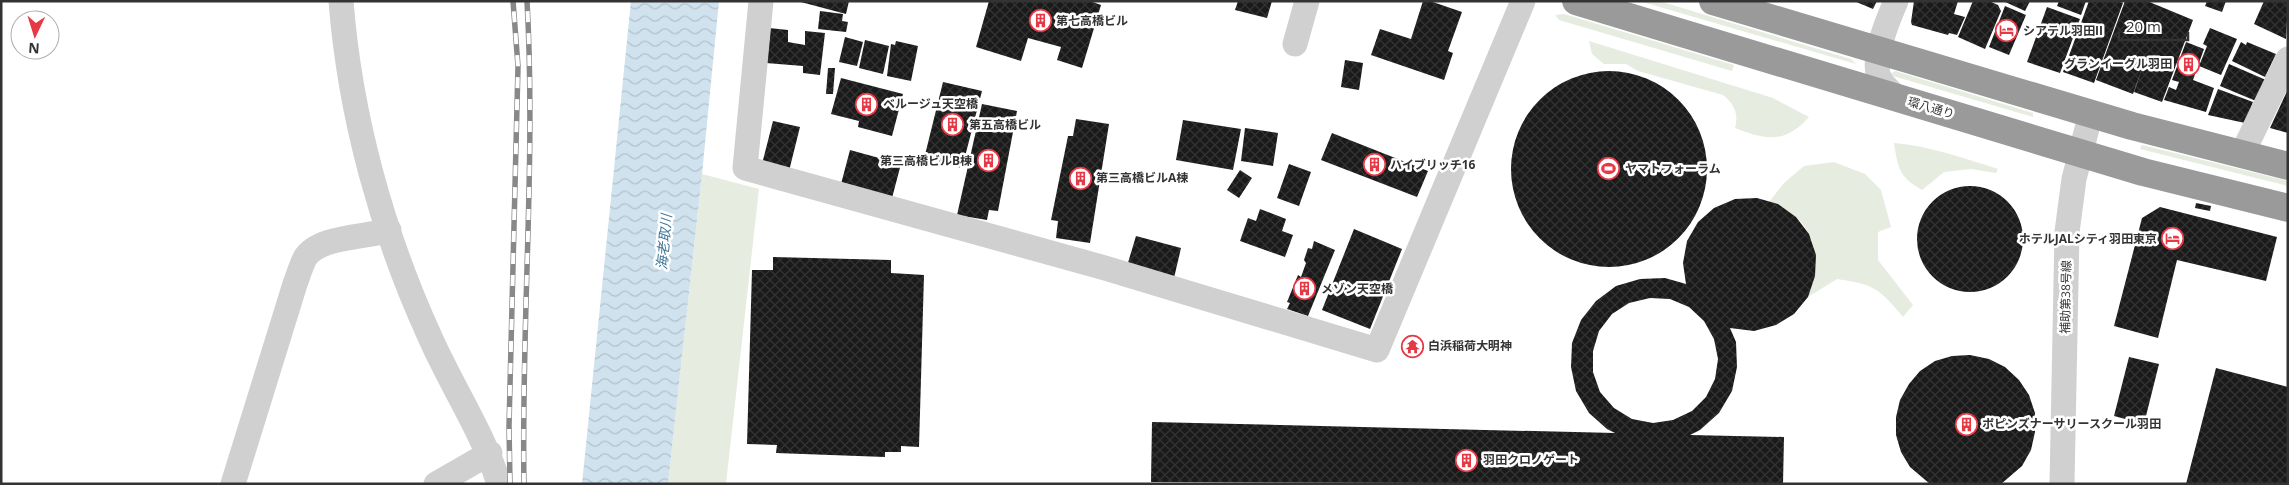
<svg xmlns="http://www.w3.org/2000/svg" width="2289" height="485" font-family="'Open Sans','Noto Sans JP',sans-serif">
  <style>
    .green { fill: #e6ecdf }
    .water { fill: url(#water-waves) }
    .building { fill: url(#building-cross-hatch); fill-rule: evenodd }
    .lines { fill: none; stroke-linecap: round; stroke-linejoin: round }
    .minor { stroke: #d0d0d0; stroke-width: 25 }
    .highway { stroke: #9a9a9a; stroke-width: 28 }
    .rail-casing { stroke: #888; stroke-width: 5.5 }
    .rail { stroke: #fff; stroke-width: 4; stroke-dasharray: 11; stroke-linecap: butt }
    .labels { text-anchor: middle; stroke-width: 5; stroke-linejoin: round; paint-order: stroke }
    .poi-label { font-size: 12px; font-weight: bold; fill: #333; stroke: #fff; text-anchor: start }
    .street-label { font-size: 12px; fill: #333; stroke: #fff }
    .water-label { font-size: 14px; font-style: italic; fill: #3f7597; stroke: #fff }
  </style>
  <defs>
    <pattern id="water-waves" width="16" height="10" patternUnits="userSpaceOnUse" patternTransform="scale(1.25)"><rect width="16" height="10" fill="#cfe2ee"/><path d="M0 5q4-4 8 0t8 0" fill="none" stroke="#b2c2cd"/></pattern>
    <pattern id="building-cross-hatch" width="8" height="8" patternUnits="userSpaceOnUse" patternTransform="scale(1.25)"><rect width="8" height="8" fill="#1a1a1a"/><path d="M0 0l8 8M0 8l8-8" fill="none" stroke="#333"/></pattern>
  </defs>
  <rect width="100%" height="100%" fill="#fff"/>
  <path class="green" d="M1639,1H1659L1851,59L1856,64Z
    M1564,14L1734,65L1732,71L1559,20L1555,15Z
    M1589,41L1773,98L1809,117C1785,144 1766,140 1735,128C1739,113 1734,104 1723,95L1638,71L1626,64H1604L1592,54Z
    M1895,71L2033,113V117L1893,76L1890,74Z
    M1894,143C1930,146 1963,158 1998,169L1996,173L1971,169L1944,172L1922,190C1899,177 1898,168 1894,143Z
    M2142,145L2288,181V186L2140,149Z
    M1834,162L1865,174L1881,190L1891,227L1878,232V260L1913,305L1903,317C1879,288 1873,284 1837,279L1808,297C1818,269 1820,239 1796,217C1789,211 1777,206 1769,202L1784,183L1804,166Z
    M702,174L759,189L726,484H668Z"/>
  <path class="water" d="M631,1H719L702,174L668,484H582Z"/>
  <path class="building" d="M797,1H849L846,14Z
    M989,1H1090L1101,5L1082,68L1057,60L1061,47L1028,38L1021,61L976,47Z
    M1238,1H1272L1267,18L1235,10Z
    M1423,1H1430L1462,12L1448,51L1453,53L1444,80L1371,55L1380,29L1411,39Z
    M1854,1H1877L1873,9Z
    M1914,1H1958L1954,14L1965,17L1957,35L1949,33L1948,35L1912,25L1911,22Z
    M1973,1H1989L1998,5L2001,11L1985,49L1958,37Z
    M2003,1H2030L2025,11Z
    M2059,1H2086L2081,15L2057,6Z
    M2089,1H2118L2123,3L2094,83L2063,72Z
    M2125,1H2147L2193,20L2162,102L2134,92L2144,63L2133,94L2096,80Z
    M2207,1H2226L2222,12L2205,6Z
    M2264,1H2288L2286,39L2254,24Z
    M2005,6L2026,15L2009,55L1989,47Z
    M2047,7L2080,19L2060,73L2027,62Z
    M820,11L843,14L842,21L848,22L846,32L818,29Z
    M769,28L788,30V42L805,45V31L825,33L820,75L803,73V66L766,63Z
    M2210,28L2237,39L2221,75L2199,66L2207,46L2203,44Z
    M845,37L863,42L857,66L839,62Z
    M865,40L889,46L883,74L859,68Z
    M896,41L918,46L911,81L887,76L891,44L895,45Z
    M2186,42L2204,49L2193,80L2214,88L2206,112L2164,100L2169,87L2176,90L2179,82L2172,80Z
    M2241,42L2246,45L2247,42L2276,54L2265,77L2232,61Z
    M1345,60L1363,63L1359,90L1341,87Z
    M2229,64L2266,80L2256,101L2220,86Z
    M828,68H835L833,94H826Z
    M1511 169a98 98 0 1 1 196 0a98 98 0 1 1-196 0Z
    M841,78L903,94L892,136L858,127L859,121L831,114Z
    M943,82L982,91L962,168L924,159Z
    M2218,89L2253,102L2245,123L2208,115Z
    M2288,89V133L2270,128Z
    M982,104L1017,111L998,211L989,210L987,220L957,215Z
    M1076,119L1109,124L1090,243L1056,238L1058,221L1051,220L1068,136H1073Z
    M1183,120L1241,129L1233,170L1176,160Z
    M773,121L800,127L789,171L762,164Z
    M1245,128L1278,133L1273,166L1241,161Z
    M1332,133L1428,171L1417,197L1321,160Z
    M850,150L901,164L892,198L841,184Z
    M1289,164L1311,172L1299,206L1277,198Z
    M1240,170L1252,178L1239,198L1227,190Z
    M1917 239a53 53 0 1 1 106 0a53 53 0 1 1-106 0Z
    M1757,198L1778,204L1796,217L1809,234L1816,255L1815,276L1808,297L1794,314L1776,325L1754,331L1730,328L1736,342L1737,367L1732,391L1719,413L1700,430L1690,435L1784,437L1783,484L1151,482L1152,422L1615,433L1607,429L1589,413L1576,391L1571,367L1572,343L1581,320L1596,301L1616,286L1640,279L1665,278L1686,284L1683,263L1687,241L1698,222L1714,208L1735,199ZM1650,298L1670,299L1689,307L1704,321L1714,339L1718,359L1715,379L1706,397L1692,411L1673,420L1653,423L1632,419L1614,408L1600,392L1593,372V351L1599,331L1612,314L1629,303Z
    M2196,203L2211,206L2210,211L2195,208Z
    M2160,207L2277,237L2266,281L2177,260L2158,338L2114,326L2142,218Z
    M1260,209L1286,219L1282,231L1293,235L1285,257L1240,241L1248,218L1256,221Z
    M1354,229L1402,249L1370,329L1322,310Z
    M1136,236L1181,248L1174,278L1127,266Z
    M1314,241L1335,250L1308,316L1287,309L1290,303L1287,302L1298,275L1301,277L1306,263L1304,260L1308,248L1312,249Z
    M773,257L891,260V273L924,275L919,447L901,446V452H885V457L776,453L777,445L747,444L752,270H773Z
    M1970,355L1989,359L2005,367L2019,380L2029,395L2035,413V432L2031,450L2022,466L2001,484H1930L1910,467L1901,452L1896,435V417L1900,400L1909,384L1920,371L1935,361L1952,356Z
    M2129,357L2159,364L2144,424L2114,416Z
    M2216,368L2288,387V484H2186Z"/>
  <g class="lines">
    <path class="minor" d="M341,1C350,116 382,232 430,337C452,387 483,432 499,484
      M761,1L745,168L1105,268L1377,350L1523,1
      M1896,1C1888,20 1869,62 1881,81C1885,87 1892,93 1897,98
      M1295,44L1307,1
      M2242,154L2288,59
      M233,484L295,284C298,276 301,266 305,258C319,236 364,238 389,230
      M436,484L490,453
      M2062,484L2067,232L2074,179L2091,113"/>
    <path class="highway" d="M1576,1L2143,172L2288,208
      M1713,1L2132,126L2288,166"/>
    <defs>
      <path id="rail" d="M510,484L509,426L518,66L513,1
        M524,484C521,323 536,162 527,1"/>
    </defs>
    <use href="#rail" class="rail-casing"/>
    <use href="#rail" class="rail"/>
  </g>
  <defs>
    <symbol id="building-ring" viewBox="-11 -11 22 22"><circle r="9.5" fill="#fff" stroke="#e63946" stroke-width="1.5"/><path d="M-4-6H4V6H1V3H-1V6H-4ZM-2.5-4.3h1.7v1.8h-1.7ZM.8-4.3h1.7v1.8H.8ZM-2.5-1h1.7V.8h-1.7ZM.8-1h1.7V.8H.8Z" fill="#e63946"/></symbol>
    <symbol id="hotel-ring" viewBox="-11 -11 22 22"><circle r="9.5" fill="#fff" stroke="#e63946" stroke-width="1.5"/><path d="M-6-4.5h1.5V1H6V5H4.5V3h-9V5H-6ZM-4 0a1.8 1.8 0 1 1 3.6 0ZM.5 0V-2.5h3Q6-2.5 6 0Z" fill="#e63946"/></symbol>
    <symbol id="stadium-ring" viewBox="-11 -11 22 22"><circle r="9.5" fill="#fff" stroke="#e63946" stroke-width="1.5"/><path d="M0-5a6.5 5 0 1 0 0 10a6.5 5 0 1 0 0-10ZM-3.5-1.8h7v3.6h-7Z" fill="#e63946"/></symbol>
    <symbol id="temple-ring" viewBox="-11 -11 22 22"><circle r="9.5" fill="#fff" stroke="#e63946" stroke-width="1.5"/><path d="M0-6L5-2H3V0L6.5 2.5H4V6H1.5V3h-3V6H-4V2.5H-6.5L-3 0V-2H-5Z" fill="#e63946"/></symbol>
  </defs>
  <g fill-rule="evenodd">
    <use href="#building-ring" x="1028" y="8" width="25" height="25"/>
    <use href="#hotel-ring" x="1994" y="18" width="25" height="25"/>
    <use href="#building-ring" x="2176" y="52" width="25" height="25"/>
    <use href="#building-ring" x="854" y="92" width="25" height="25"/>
    <use href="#building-ring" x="940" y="112" width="25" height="25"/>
    <use href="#building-ring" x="976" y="148" width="25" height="25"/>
    <use href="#building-ring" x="1362" y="152" width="25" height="25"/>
    <use href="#stadium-ring" x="1596" y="156" width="25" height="25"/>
    <use href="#building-ring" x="1068" y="166" width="25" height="25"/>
    <use href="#hotel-ring" x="2160" y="226" width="25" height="25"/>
    <use href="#building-ring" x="1292" y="276" width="25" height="25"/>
    <use href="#temple-ring" x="1400" y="334" width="25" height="25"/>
    <use href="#building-ring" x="1954" y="412" width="25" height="25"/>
    <use href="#building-ring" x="1454" y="448" width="25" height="25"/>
  </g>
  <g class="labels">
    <g class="poi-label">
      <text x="1056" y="25">第七高橋ビル</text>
      <text x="2023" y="35">シアテル羽田II</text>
      <text x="2172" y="68" text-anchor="end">グランイーグル羽田</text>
      <text x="883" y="108">ベルージュ天空橋</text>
      <text x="969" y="129">第五高橋ビル</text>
      <text x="972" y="165" text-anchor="end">第三高橋ビルB棟</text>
      <text x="1390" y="169">ハイブリッチ16</text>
      <text x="1625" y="173">ヤマトフォーラム</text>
      <text x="1096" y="182">第三高橋ビルA棟</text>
      <text x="2157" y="243" text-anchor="end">ホテルJALシティ羽田東京</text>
      <text x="1321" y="293">メゾン天空橋</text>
      <text x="1428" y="350">白浜稲荷大明神</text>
      <text x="1982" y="428">ポピンズナーサリースクール羽田</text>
      <text x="1483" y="464">羽田クロノゲート</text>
    </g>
    <g class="street-label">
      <text transform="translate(1931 108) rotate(16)" y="4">環八通り</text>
      <text transform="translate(2066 297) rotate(-89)" y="4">補助第38号線</text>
    </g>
    <g class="water-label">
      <text transform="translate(664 242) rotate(-85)" y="5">海老取川</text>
    </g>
  </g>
  <rect width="2289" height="485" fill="none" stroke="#333333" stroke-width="5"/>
  <g transform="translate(35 35) rotate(184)"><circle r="24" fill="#ffffff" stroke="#adadad"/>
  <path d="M0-4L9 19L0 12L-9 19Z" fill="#e63946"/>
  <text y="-8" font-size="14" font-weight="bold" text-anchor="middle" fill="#333333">N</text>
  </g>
  <path d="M2119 32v8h69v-8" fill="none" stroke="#333333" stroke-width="2.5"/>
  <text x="2126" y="32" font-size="15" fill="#333333" stroke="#ffffff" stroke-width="4" paint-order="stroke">20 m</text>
</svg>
